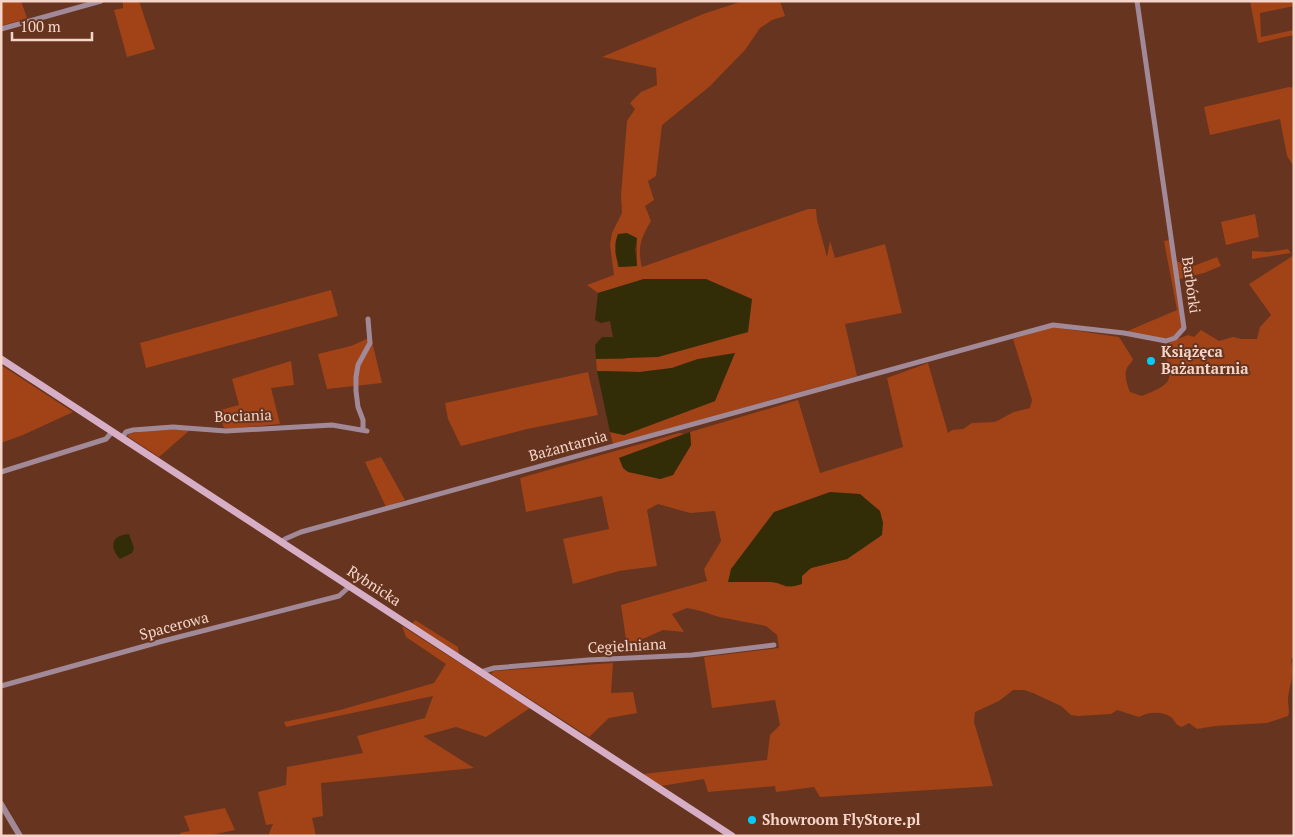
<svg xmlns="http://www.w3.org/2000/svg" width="1295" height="837" font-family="'PT Serif',serif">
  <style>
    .green { fill: #a14317; fill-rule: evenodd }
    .water { fill: #322d06 }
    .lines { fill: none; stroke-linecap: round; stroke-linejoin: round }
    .minor { stroke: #a18997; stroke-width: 5 }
    .tertiary { stroke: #a18997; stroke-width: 6 }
    .secondary { stroke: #d6afc6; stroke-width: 7 }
    .poi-dot { fill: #04cbf9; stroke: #66341f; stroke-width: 2 }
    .labels { text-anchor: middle; stroke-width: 4; stroke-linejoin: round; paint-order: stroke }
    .street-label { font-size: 15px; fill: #f5d5c9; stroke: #66341f }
    .poi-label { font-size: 15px; font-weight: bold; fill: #f5d5c9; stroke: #66341f; text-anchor: start }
  </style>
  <rect width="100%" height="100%" fill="#66341f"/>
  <path class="green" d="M1,1H21L27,18L1,26Z
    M123,1H139L155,49L127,57L114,10L123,8Z
    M743,1H780L785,16L772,20L760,28L745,50L709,87L662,125L656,176L648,181L654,200L645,206L651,221C641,238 637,247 642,267L808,209H816L817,220L827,257L830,241L835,258L885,244L902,313L845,324L857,376L613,444L610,432L624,435L715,401L698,359L672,368L640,372L597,371L596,359H623L748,332L706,279H644L598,293L587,285L614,275L610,245L612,233L622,213L621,195L627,121L635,109L630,103L641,92L657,85L656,68L602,57L703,14ZM637,238V266L618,267L615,251Z
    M1250,1H1294V6L1260,13L1261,37L1294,30V35L1258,43Z
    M1289,87L1294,88V167L1287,156L1280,119L1210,135L1204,107Z
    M1255,214L1259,237L1226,245L1221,222Z
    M1170,240L1182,328L1174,336L1164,340L1125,332L1177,310L1164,241Z
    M1288,249L1291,253L1252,259V251L1268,252Z
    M1294,255V655L1291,660C1295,679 1289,683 1288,700C1288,706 1290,711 1288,716L1267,723L1215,726L1197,729L1189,723L1182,727L1179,726C1175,724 1174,719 1171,717C1161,711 1148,712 1139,717L1117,710L1111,714L1078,716L1071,715L1061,706L1033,693L1024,690H1013L999,701L975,712L974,722L993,786L820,797L814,787L776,792L775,786L708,792L704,779L661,786L643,774L767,760L770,735L780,725L775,700L712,708L704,657L779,648L777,635L766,626L719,617L701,611L687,608L672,614L684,632L663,630L627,646L621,605L707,581L704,569L721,541L715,511L690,513L658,504L647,510L657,566L619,571L573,584L563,539L609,529L602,496L526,512L520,478L679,433L684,434L619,458L660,479L673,475L691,445L690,432L798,400L820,473L903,447L887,378L928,363L948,433L952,430L963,429L972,423L995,422L1014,412L1030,408L1032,400L1013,339L1052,327L1119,337L1133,359C1132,362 1130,364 1128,366C1123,374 1127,384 1130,392L1142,396C1189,378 1158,376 1170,342L1188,335L1194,337L1201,330L1219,341L1233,337L1241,339H1257L1260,327L1271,315L1249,284ZM882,535L847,559L811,568L787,587L774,582Z
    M1217,257L1221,266L1204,273L1179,279L1176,261L1191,267Z
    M331,290L338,316L146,368L140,343Z
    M371,337L382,383L327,389L318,354L351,346Z
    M291,361L294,385L271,388L280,424L226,429L223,426L221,410L239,405L232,379Z
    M1,365L73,412L23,435L1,443Z
    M588,372L598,415L527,429L461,446L448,419L445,403Z
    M150,430H190L159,457L127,436L129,434Z
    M381,457L405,500L386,507L365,462Z
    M415,620L458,647L459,654L412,624Z
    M402,626L530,708L486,737L456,727L423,736L474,768L321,783L323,816L312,818L316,836H268L273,824L266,825L258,792L286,785L287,767L363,753L357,736L425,718L433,696L286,727L284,722L340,710L434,683L446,664L406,637Z
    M613,663L611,693L633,692L637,713L609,718L589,737L491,674L494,671Z
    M225,808L235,830L207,836H180V833L190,831L184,816Z"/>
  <path class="water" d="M627,233L637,238L635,249L637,266L619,267C616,255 613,246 618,234Z
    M644,279H706L752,299L748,332L658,357L596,359L595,345L602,337H613L610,321L601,323L595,320L598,293Z
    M735,353L715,401L624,435L610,432L597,371L640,372L672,368L698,359Z
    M690,432L691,445L673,475L660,479L628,472L623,468L619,458Z
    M830,492L860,494L880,511L883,523L882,535L847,559L811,568L802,576V584C785,590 786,583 771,582C757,582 742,582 728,582L731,569L774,512Z
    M129,534L134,548L132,553L120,559C109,547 111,535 129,534Z"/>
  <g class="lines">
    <path class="minor" d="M1,29L101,1
      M363,430V420L358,407L356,391V377L358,365L370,343L368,319
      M122,438L126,432L133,430L173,427L226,431L332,425L367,431
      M1,472L106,439L112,432
      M282,542L285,539L301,532L1053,325L1124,333L1166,341L1175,338L1184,328L1137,1
      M481,672L494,668L588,660L692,655L774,645
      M1,686L163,641L339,596L350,586"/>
    <path class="tertiary" d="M1,804L20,836"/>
    <path class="secondary" d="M1,359L732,836"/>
  </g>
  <g class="poi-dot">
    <circle cx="1151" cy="361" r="5"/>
    <circle cx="752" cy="820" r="5"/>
  </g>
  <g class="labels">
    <g class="street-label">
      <text transform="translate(1191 285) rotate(82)" y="5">Barbórki</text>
      <text transform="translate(243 416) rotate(-2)" y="5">Bociania</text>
      <text transform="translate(568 446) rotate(-15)" y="5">Bażantarnia</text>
      <text transform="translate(374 586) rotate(33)" y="5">Rybnicka</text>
      <text transform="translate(174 626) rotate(-15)" y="5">Spacerowa</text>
      <text transform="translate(627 646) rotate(-3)" y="5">Cegielniana</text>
    </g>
    <g class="poi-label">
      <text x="1161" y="357">Książęca<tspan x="1161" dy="17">Bażantarnia</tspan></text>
      <text x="762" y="825">Showroom FlyStore.pl</text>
    </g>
  </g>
  <rect width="1295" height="837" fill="none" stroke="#f5d5c9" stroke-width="5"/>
  <path d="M12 32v8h80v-8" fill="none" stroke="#f5d5c9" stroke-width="2.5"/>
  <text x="20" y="32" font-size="15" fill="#f5d5c9" stroke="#66341f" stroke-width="4" paint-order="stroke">100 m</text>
</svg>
